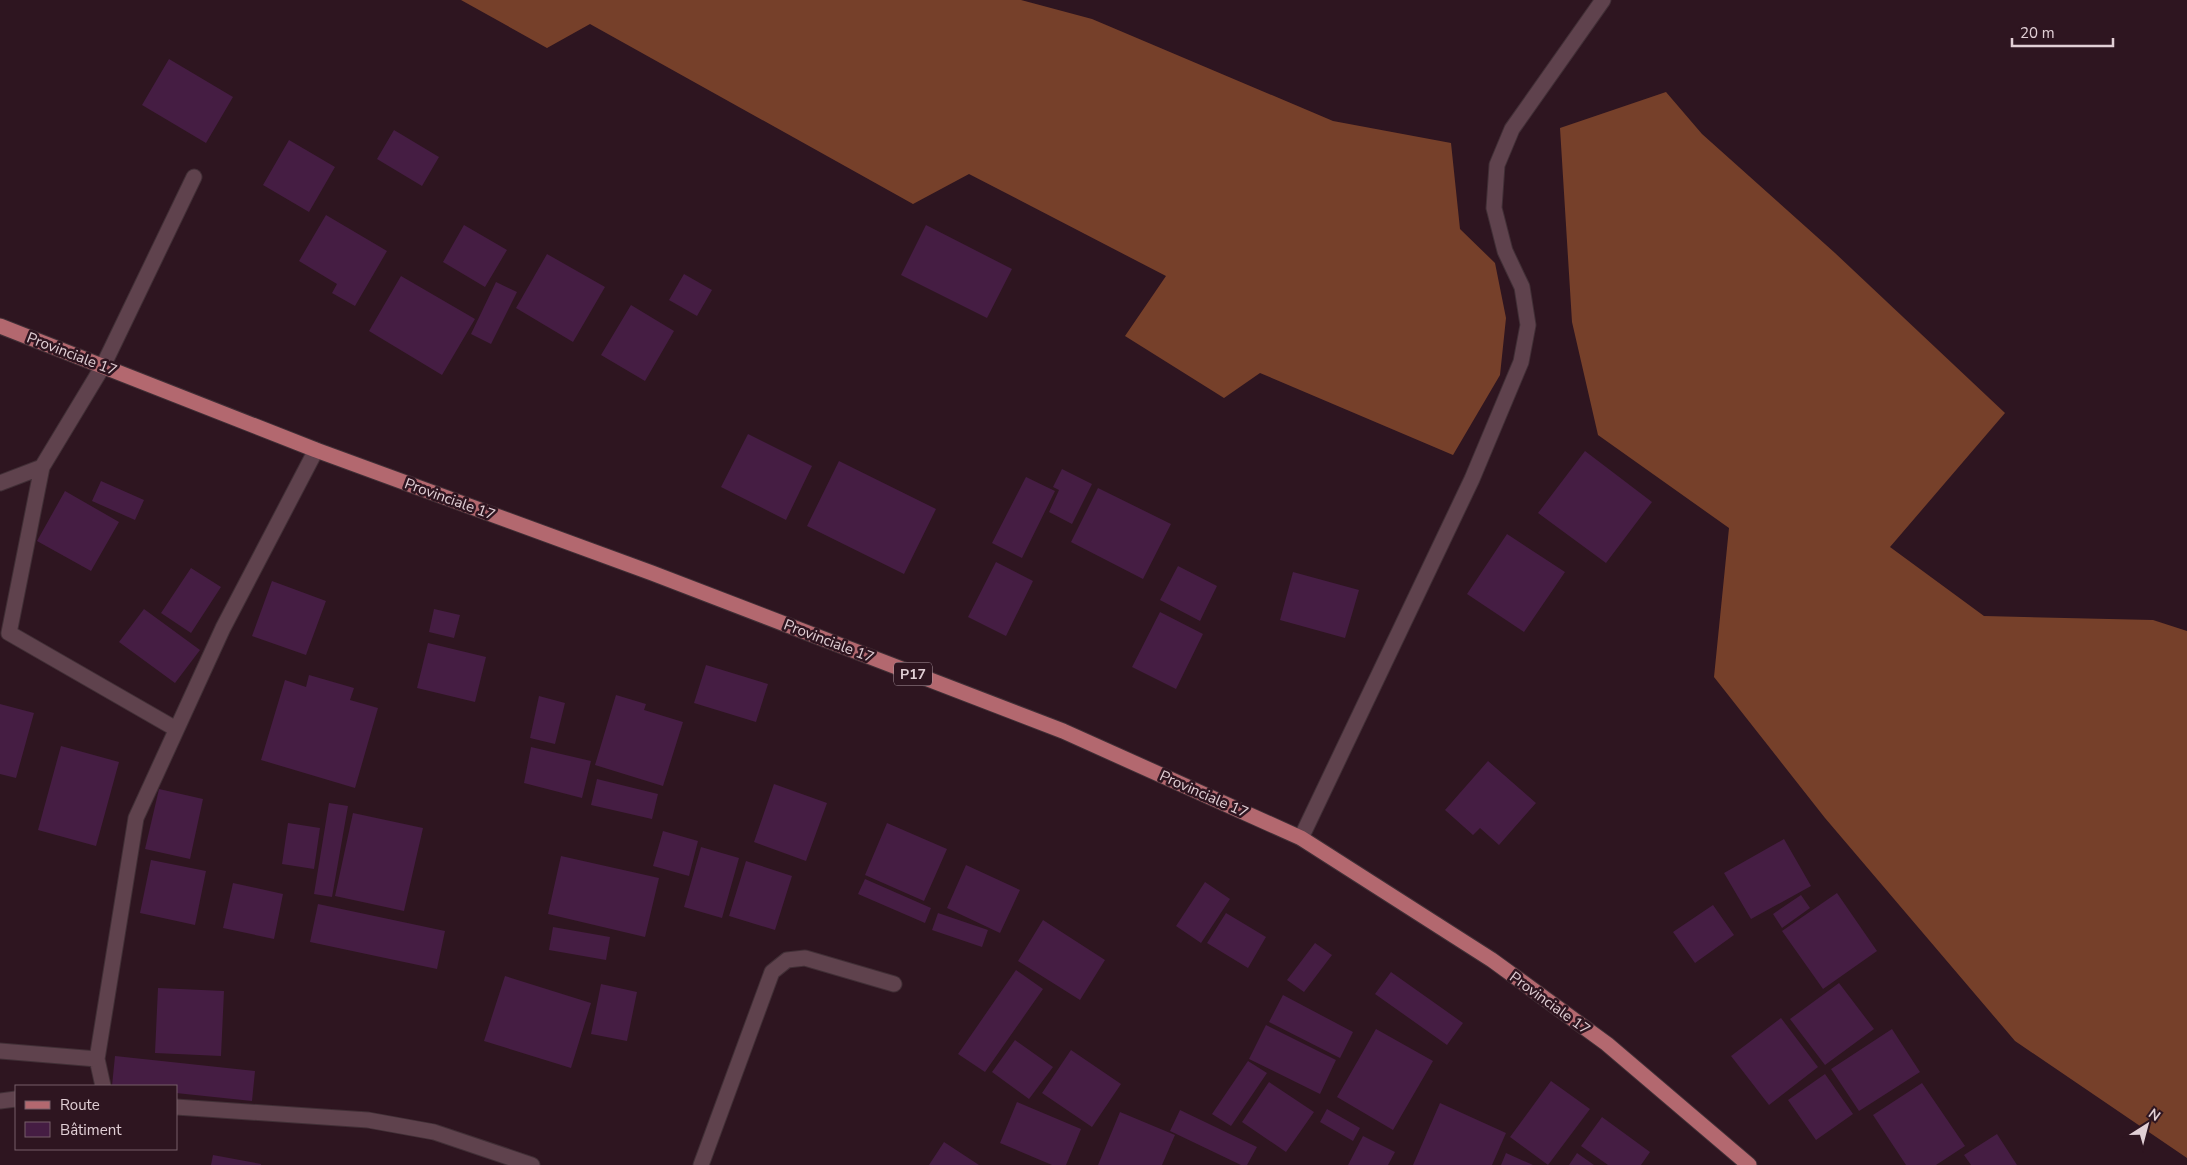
<svg xmlns="http://www.w3.org/2000/svg" width="2187" height="1165" font-family="'Nunito Sans',sans-serif">
  <style>
    .forest { fill: #76402a }
    .building { fill: #451d43 }
    .lines { fill: none; stroke-linecap: round; stroke-linejoin: round }
    .minor-casing { stroke: #412f36; stroke-width: 17 }
    .major-casing { stroke: #412f36; stroke-width: 17 }
    .minor { stroke: #5f424d; stroke-width: 15 }
    .major { stroke: #b3686f; stroke-width: 15 }
    .labels { text-anchor: middle; stroke-width: 5; stroke-linejoin: round; paint-order: stroke }
    .shield { fill: #2e1520; stroke: #ab979f; stroke-width: 1 }
    .shield-label { font-size: 14px; font-weight: bold; fill: #e1cfd5 }
    .street-label { font-size: 15px; fill: #e1cfd5; stroke: #2e1520 }
  </style>
  <rect width="100%" height="100%" fill="#2e1520"/>
  <path class="forest" d="M461,0H1021L1092,19L1333,121L1451,143L1460,229L1495,263L1506,318L1500,375L1453,455L1260,373L1224,398L1125,336L1166,276L969,174L913,204L590,24L547,48Z
    M1666,92L1702,134L1835,253L2005,413L1890,547L1984,616L2153,620L2187,631V1158L2015,1041L1825,818L1714,677L1729,528L1598,435L1572,322L1560,128Z"/>
  <path class="building" d="M169,59L233,97L206,143L142,105Z
    M394,130L439,157L422,186L377,159Z
    M289,140L335,167L309,212L263,185Z
    M326,215L387,251L355,306L332,293L337,284L299,261Z
    M464,225L507,250L485,287L443,262Z
    M926,225L1012,269L987,318L901,275Z
    M547,254L605,287L573,342L516,308Z
    M684,274L712,290L697,316L669,300Z
    M401,276L475,319L442,375L369,331Z
    M496,282L517,292L491,344L471,334Z
    M631,305L674,331L645,381L601,355Z
    M748,434L812,466L786,520L721,487Z
    M1585,451L1652,502L1606,563L1538,513Z
    M839,461L936,509L904,574L807,526Z
    M1062,469L1092,484L1072,524L1049,512L1059,490L1053,487Z
    M1026,477L1055,491L1022,558L992,543Z
    M101,481L144,500L135,520L92,501Z
    M1098,488L1171,524L1143,579L1071,542Z
    M65,491L119,522L91,571L37,541Z
    M1507,534L1565,572L1524,632L1467,594Z
    M996,562L1033,581L1006,636L968,617Z
    M1178,566L1217,586L1200,621L1160,600Z
    M191,568L221,587L191,633L161,613Z
    M1293,572L1359,590L1345,638L1280,620Z
    M272,581L326,601L306,655L252,636Z
    M144,609L200,650L175,683L119,642Z
    M434,609L460,615L454,638L429,632Z
    M1160,612L1203,634L1176,689L1132,667Z
    M428,643L486,657L475,702L417,688Z
    M706,665L768,684L756,722L694,703Z
    M309,675L354,688L350,700L378,708L355,788L261,760L285,680L306,687Z
    M616,695L646,704L644,710L683,722L663,786L595,765Z
    M539,696L565,703L555,744L530,738Z
    M0,704L34,713L16,778L0,774Z
    M61,746L119,762L96,846L38,830Z
    M531,747L591,761L582,798L524,783Z
    M1488,761L1536,803L1499,845L1480,828L1473,835L1445,810Z
    M597,779L658,794L652,819L591,805Z
    M774,784L827,803L806,861L754,842Z
    M159,789L203,799L190,859L145,849Z
    M329,803L348,806L332,897L314,894Z
    M353,813L423,828L404,911L335,896Z
    M288,823L320,828L314,869L282,864Z
    M887,823L947,849L924,901L865,875Z
    M663,831L698,841L689,876L653,866Z
    M1784,839L1811,886L1751,919L1724,873Z
    M701,847L739,858L722,918L684,907Z
    M561,856L659,878L645,937L548,914Z
    M151,860L206,871L195,925L140,913Z
    M746,861L792,876L775,930L729,916Z
    M966,865L1020,890L1000,933L947,908Z
    M865,879L931,908L925,923L858,894Z
    M1205,882L1230,899L1201,943L1176,926Z
    M233,883L283,894L274,939L223,928Z
    M1837,893L1877,951L1823,989L1782,931Z
    M1801,895L1810,908L1782,928L1773,914Z
    M318,904L445,931L437,969L310,942Z
    M1713,905L1734,935L1695,963L1673,932Z
    M938,913L988,930L982,947L932,930Z
    M1226,913L1266,937L1248,968L1207,943Z
    M1043,920L1105,960L1080,1000L1018,961Z
    M553,927L610,937L606,960L549,950Z
    M1315,943L1332,955L1304,992L1287,980Z
    M1016,970L1043,989L985,1072L958,1054Z
    M1391,972L1463,1023L1447,1045L1375,994Z
    M505,976L591,1003L571,1068L484,1041Z
    M1839,983L1874,1029L1825,1065L1790,1019Z
    M601,984L637,992L627,1041L591,1034Z
    M158,988L224,991L221,1056L155,1053Z
    M1283,995L1353,1032L1340,1058L1269,1022Z
    M1781,1018L1818,1067L1769,1105L1731,1056Z
    M1266,1025L1336,1060L1320,1094L1249,1059Z
    M1376,1029L1433,1061L1393,1130L1337,1097Z
    M1892,1029L1920,1072L1859,1111L1831,1069Z
    M1015,1040L1053,1067L1029,1099L992,1072Z
    M1071,1050L1121,1084L1092,1127L1042,1093Z
    M115,1056L255,1071L252,1101L176,1093V1086H112Z
    M1248,1061L1267,1073L1231,1126L1212,1114Z
    M1825,1074L1853,1114L1816,1140L1788,1100Z
    M1551,1081L1590,1109L1548,1165L1510,1137Z
    M1269,1082L1314,1112L1286,1152L1242,1122Z
    M1922,1083L1965,1146L1936,1165H1906L1873,1115Z
    M1017,1102L1081,1129L1066,1165H1052L1000,1143Z
    M1440,1103L1506,1133L1492,1165H1413Z
    M1327,1109L1360,1128L1353,1141L1320,1122Z
    M1180,1110L1257,1147L1247,1165H1241L1170,1131Z
    M1120,1112L1175,1135L1162,1165H1098Z
    M1602,1117L1650,1152L1641,1165H1608L1581,1146Z
    M1997,1134L2017,1165H1971L1964,1155Z
    M1363,1136L1395,1152L1388,1165H1348Z
    M944,1142L979,1165H929Z
    M1506,1153L1533,1165H1501Z
    M1577,1153L1594,1165H1569Z
    M213,1155L261,1164V1165H211Z"/>
  <g class="lines">
    <defs>
      <path id="minor" d="M42,467L9,633L176,729
        M0,483L42,467L103,366L194,177
        M1301,838L1472,479L1521,362L1528,325L1522,287L1505,251L1494,208L1497,165L1512,129L1603,0
        M0,1051L97,1059
        M103,1086L97,1059L136,818L223,628L316,450
        M0,1101L16,1099
        M176,1107L368,1120L434,1132L532,1165
        M701,1165L772,972L787,960L805,958L894,984"/>
      <path id="major" d="M0,326L316,450L652,573L1063,731L1301,838L1492,960L1607,1044L1749,1165"/>
    </defs>
    <use href="#minor" class="minor-casing"/>
    <use href="#major" class="major-casing"/>
    <use href="#minor" class="minor"/>
    <use href="#major" class="major"/>
  </g>
  <g class="labels">
    <rect class="shield" x="894" y="662.5" width="38" height="23" rx="4"/>
    <g class="shield-label">
      <text x="913" y="679">P17</text>
    </g>
    <g class="street-label">
      <text transform="translate(72 354) rotate(21)" y="5">Provinciale 17</text>
      <text transform="translate(450 499) rotate(20)" y="5">Provinciale 17</text>
      <text transform="translate(829 641) rotate(21)" y="5">Provinciale 17</text>
      <text transform="translate(1204 794) rotate(24)" y="5">Provinciale 17</text>
      <text transform="translate(1550 1003) rotate(36)" y="5">Provinciale 17</text>
    </g>
  </g>
  <rect x="15" y="1085" width="162" height="65" fill="#2e1520" stroke="#765f68"/>
  <rect x="25" y="1101" width="25" height="8" fill="#b3686f" stroke="#765f68"/>
  <text x="60" y="1110" font-size="15" fill="#e1cfd5">Route</text>
  <rect x="25" y="1122" width="25" height="15" fill="#451d43" stroke="#765f68"/>
  <text x="60" y="1135" font-size="15" fill="#e1cfd5">Bâtiment</text>
  <g transform="translate(2147 1125) rotate(36)" stroke="#2e1520" stroke-width="4" paint-order="stroke">
  <path d="M0-4L9 19L0 12L-9 19Z" fill="#e1cfd5"/>
  <text y="-8" font-size="14" font-weight="bold" text-anchor="middle" fill="#e1cfd5">N</text>
  </g>
  <path d="M2012 38v8h101v-8" fill="none" stroke="#e1cfd5" stroke-width="2.5"/>
  <text x="2020" y="38" font-size="15" fill="#e1cfd5" stroke="#2e1520" stroke-width="4" paint-order="stroke">20 m</text>
</svg>
